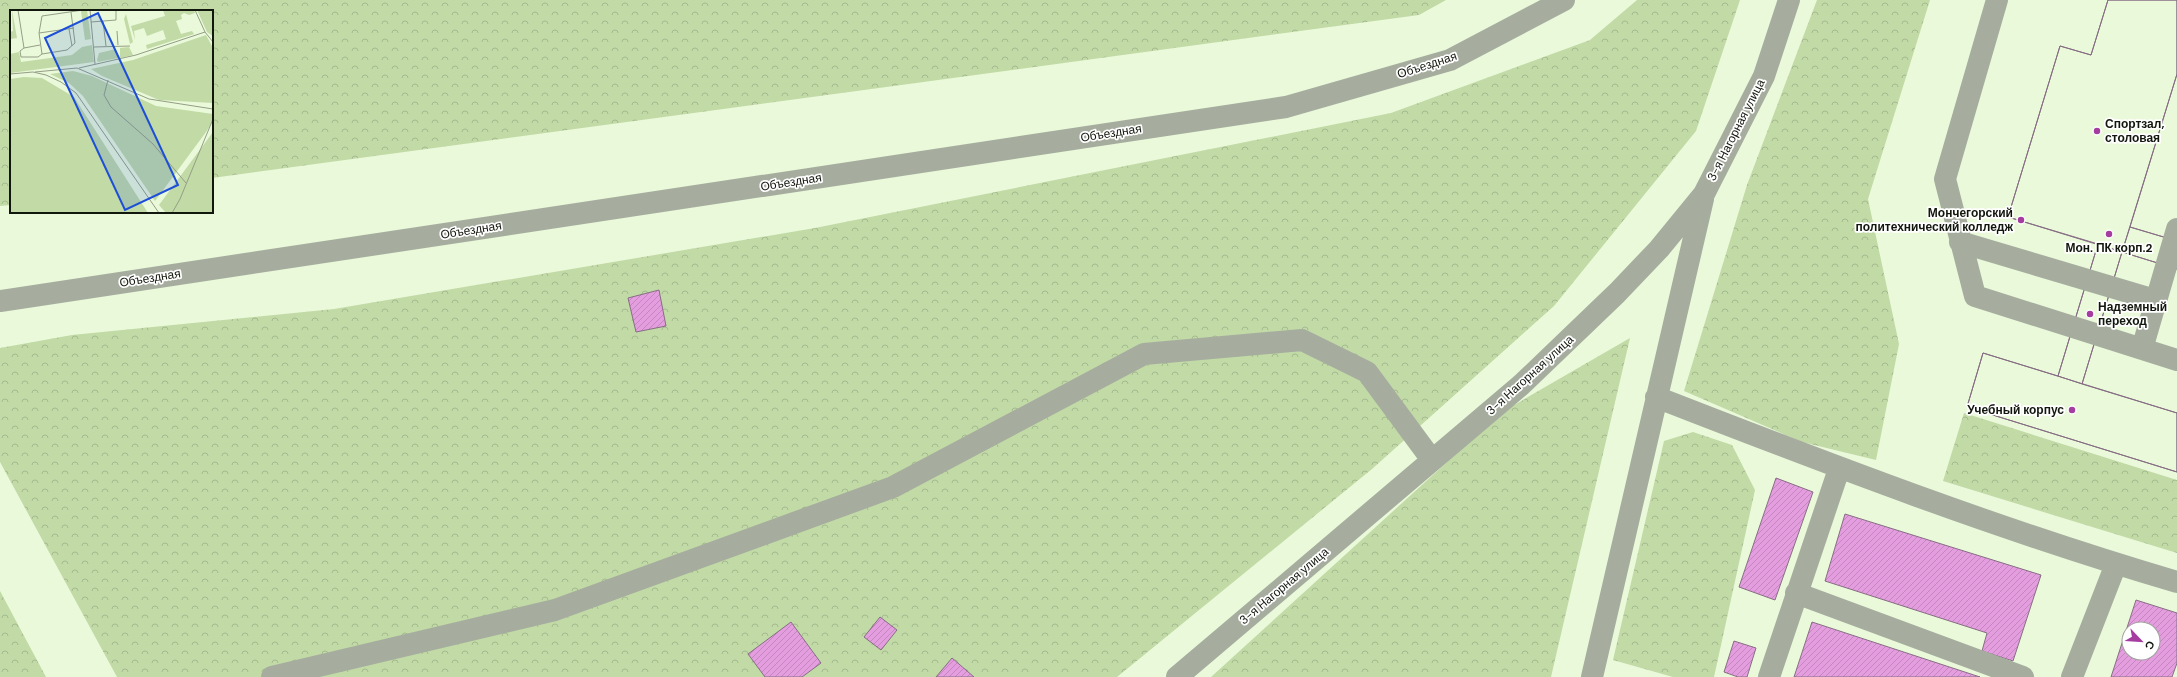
<svg xmlns="http://www.w3.org/2000/svg" width="2177" height="677" font-family="'DM Sans',sans-serif">
  <style>
    .forest { fill: url(#forest-crowns) }
    .building { fill: url(#building-hatch); stroke: #866e84; fill-rule: evenodd }
    .lines { fill: none; stroke-linecap: round; stroke-linejoin: round }
    .minor { stroke: #a6ad9f; stroke-width: 22 }
    .poi-dot { fill: #a53da0; stroke: #fff; stroke-width: 1.5 }
    .labels { text-anchor: middle; stroke-width: 3.5; stroke-linejoin: round; paint-order: stroke }
    .street-label { font-size: 12px; fill: #12170d; stroke: #fff }
    .poi-label { font-size: 12px; font-weight: bold; fill: #12170d; stroke: #fff; text-anchor: start }
    .inset-road { fill: none; stroke: #949f87; stroke-width: 1 }
    .view { fill: #1d4ed8; fill-opacity: 0.15; stroke: #1d4ed8; stroke-width: 2 }
    .inset-edge { fill: none; stroke: #12170d; stroke-width: 2 }
  </style>
  <defs>
    <pattern id="forest-crowns" width="20" height="18" patternUnits="userSpaceOnUse"><rect width="20" height="18" fill="#c1daa6"/><path d="M2 6a3 3 0 1 1 6 0M12 15a3 3 0 1 1 6 0" fill="none" stroke="#a5ba8e"/></pattern>
    <pattern id="building-hatch" width="6" height="6" patternUnits="userSpaceOnUse"><rect width="6" height="6" fill="#e49dde"/><path d="M-1 1l2-2M0 6l6-6M5 7l2-2" fill="none" stroke="#c386bd"/></pattern>
  </defs>
  <rect width="100%" height="100%" fill="#eaf9d9"/>
  <path class="forest" d="M0,0H1446L1419,15L212,178V11H11V205L0,206Z
    M1637,0H1740L1696,131L1554,306L1372,469L1117,677H117L0,462V348L72,335L334,309L815,228L1391,113L1590,40Z
    M1817,0H1930L1868,199L1899,344L1876,460L1802,442L1684,391L1747,185Z
    M1630,338L1551,677H1211L1502,412Z
    M1964,413L2177,480V553L1943,481Z
    M1693,432L1732,445L1755,490L1714,677H1673L1613,660L1664,441Z
    M0,591L46,677H47H0Z"/>
  <path class="building" d="M2108,0H2177V74L2122,252L2008,217L2060,46L2091,55Z
    M2108,0H2177V74L2130,227L2177,241V269L2122,252L2082,384L2177,413V472L1967,407L1983,353L2058,376L2098,244L2008,217L2060,46L2091,55Z
    M2130,227L2177,241V269L2122,252Z
    M2098,244L2122,252L2082,384L2058,376Z
    M659,290L666,326L636,332L628,298Z
    M1983,353L2177,413V472L1967,407Z
    M1776,478L1813,492L1775,600L1739,587Z
    M1845,514L2041,575L2013,661L1982,651L1987,633L1825,581Z
    M2136,600L2177,613V663L2172,677H2111ZM2129,629H2153V653H2129Z
    M880,617L897,630L881,650L864,637Z
    M791,622L821,663L802,677H765L748,654Z
    M1812,622L1980,677H1794Z
    M1734,641L1756,648L1747,677H1738L1724,672Z
    M952,658L974,677H936Z"/>
  <g class="lines">
    <path class="minor" d="M1997,0L1945,179L1975,296L2177,360
      M1960,242L2155,300
      M0,301L1286,107L1450,60L1564,0
      M2142,349L2177,229
      M1656,397C1828,464 2000,530 2177,582
      M1796,593L2023,677
      M272,677L555,610L893,487L1144,354L1302,340L1367,372L1432,460
      M1177,677L1521,385L1617,293L1659,249L1704,194L1764,76L1789,0
      M1592,677L1703,199
      M1769,677L1839,469
      M2072,677L2116,564"/>
  </g>
  <g class="poi-dot">
    <circle cx="2097" cy="131" r="4"/>
    <circle cx="2021" cy="220" r="4"/>
    <circle cx="2109" cy="234" r="4"/>
    <circle cx="2090" cy="314" r="4"/>
    <circle cx="2072" cy="410" r="4"/>
  </g>
  <g class="labels">
    <g class="street-label">
      <text transform="translate(1427 65) rotate(-18)" y="4">Объездная</text>
      <text transform="translate(1736 130) rotate(-63)" y="4">3-я Нагорная улица</text>
      <text transform="translate(1111 133) rotate(-9)" y="4">Объездная</text>
      <text transform="translate(791 182) rotate(-9)" y="4">Объездная</text>
      <text transform="translate(471 230) rotate(-9)" y="4">Объездная</text>
      <text transform="translate(150 278) rotate(-9)" y="4">Объездная</text>
      <text transform="translate(1530 375) rotate(-42)" y="4">3-я Нагорная улица</text>
      <text transform="translate(1284 586) rotate(-40)" y="4">3-я Нагорная улица</text>
    </g>
    <g class="poi-label">
      <text x="2105" y="128">Спортзал,<tspan x="2105" dy="14">столовая</tspan></text>
      <text x="2013" y="217" text-anchor="end">Мончегорский<tspan x="2013" dy="14">политехнический колледж</tspan></text>
      <text x="2109" y="252" text-anchor="middle">Мон. ПК корп.2</text>
      <text x="2098" y="311">Надземный<tspan x="2098" dy="14">переход</tspan></text>
      <text x="2064" y="414" text-anchor="end">Учебный корпус</text>
    </g>
  </g>
  <g transform="translate(10 10)">
    <rect width="203" height="203" fill="#eaf9d9"/>
    <path d="M2,0L7,28L0,29V22L3,21ZM77,0L81,29L75,30L71,1ZM153,0H184L185,3L179,5L174,3L171,5L172,9L166,11L171,24L182,21L184,24L137,39L136,35L156,29L153,20L137,26L134,18L124,21L125,30L121,16L155,6ZM187,0H203V26L197,22ZM116,4L123,32L120,34L114,9ZM196,25L203,38V93L149,90L92,66L81,59L123,50ZM82,35L84,52L0,63V44L9,42L11,52L62,45L72,37ZM119,37L123,45L110,48V38ZM106,39L108,48L88,52L87,50L89,43ZM63,61L82,66L146,96L203,104V111L196,122L145,191L73,86L59,73L40,64ZM14,67L32,68L64,87L138,203H0V69ZM203,122V203H156L149,195Z" fill="#c1daa6"/>
    <path class="inset-road" d="M8,0L14,38L30,35M80,0L85,54M61,2L65,33L57,40L32,44L29,23L32,6L73,0M93,11L96,36M81,12L106,10V0M59,19L62,36M107,21L108,35M195,22L203,32M29,23L64,18M84,37L120,36M14,38L10,41L11,47H28L32,44M69,58L126,45L195,22L185,0M25,62L67,58L139,89L203,99M0,64L23,62L36,65L51,72L66,83L149,203M98,70L94,85L101,97L143,134L176,173M162,203L170,189L203,109"/>
    <path class="view" d="M88,3L168,175L115,200L35,28Z"/>
    <rect width="203" height="203" class="inset-edge"/>
  </g>
  <g transform="translate(2141 641) rotate(115)"><circle r="19" fill="#ffffff" stroke="#a0a29e"/>
  <path d="M0-3L7 15L0 10L-7 15Z" fill="#a53da0"/>
  <text y="-6" font-size="11" font-weight="bold" text-anchor="middle" fill="#12170d">С</text>
  </g>
</svg>
